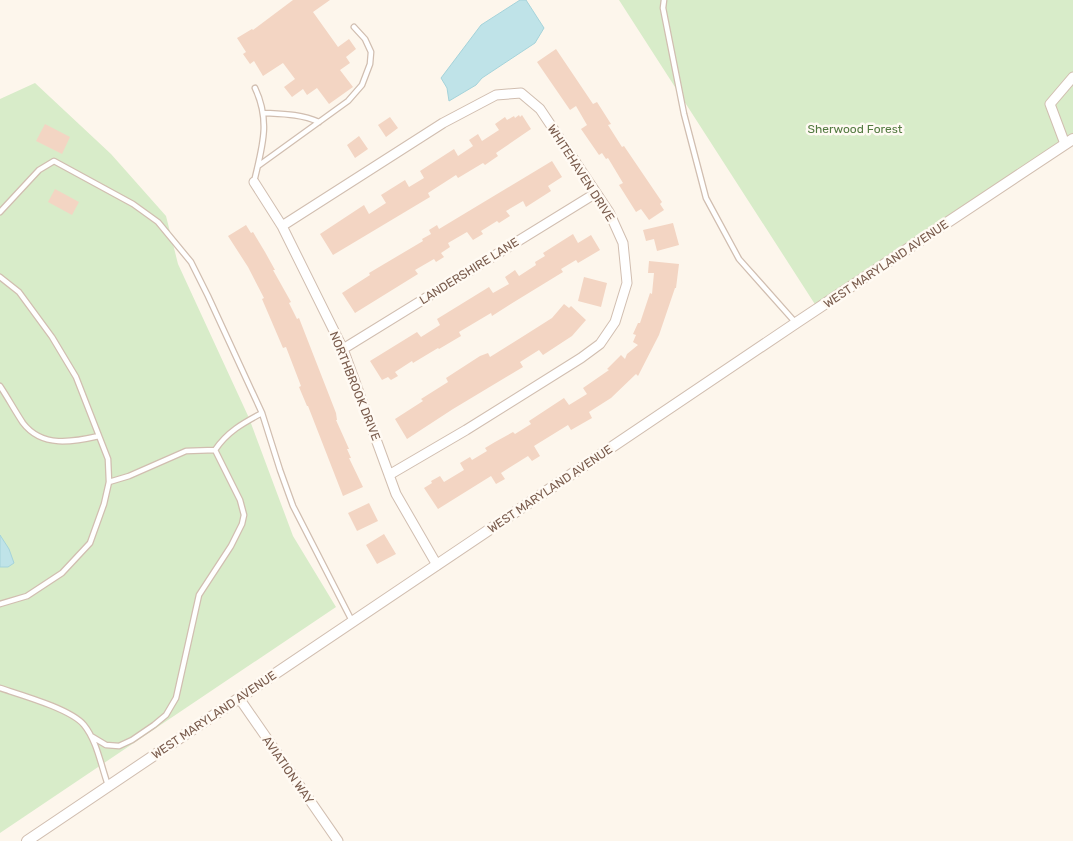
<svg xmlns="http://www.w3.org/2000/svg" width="1073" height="841" font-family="Rubik,sans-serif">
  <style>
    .green { fill: #d8ecc9 }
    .water { fill: #bfe3e8; stroke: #a5d3da }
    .building { fill: #f3d5c3 }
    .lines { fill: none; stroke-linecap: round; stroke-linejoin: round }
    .service-casing { stroke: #d1beb0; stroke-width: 7 }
    .minor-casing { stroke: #d1beb0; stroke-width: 11 }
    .tertiary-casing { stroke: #d1beb0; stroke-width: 12 }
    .service { stroke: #fff; stroke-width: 4.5 }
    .minor { stroke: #fff; stroke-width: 9 }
    .tertiary { stroke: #fff; stroke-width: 10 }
    .labels { text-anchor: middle; stroke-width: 5; stroke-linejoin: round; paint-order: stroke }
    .park-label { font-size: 12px; fill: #537a41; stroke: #fffaf3 }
    .street-label { font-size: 12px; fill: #7a5c4d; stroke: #fffaf3 }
  </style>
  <rect width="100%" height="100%" fill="#fdf6ec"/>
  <path class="green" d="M619,0H1073V139L818,309Z
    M35,83L111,154L166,216L178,264L249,418L293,536L336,607L0,833V99Z"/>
  <path class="water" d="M520,0H526L544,28L535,43L482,78L476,85L449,101L447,88L441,78L481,25Z
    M0,535L9,549L14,563L8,567H0Z"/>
  <path class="building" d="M293,0H330L313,12L338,47L349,39L356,49L346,57L350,63L340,70L353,87L329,104L317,88L307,95L303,89L292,97L284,87L295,79L283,63L263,76L254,61L250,64L243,54L246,52L237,38L252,29L253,30Z
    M556,49L593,104L597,102L611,124L608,125L622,147L624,146L662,202L660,204L664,210L649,220L641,209L636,212L619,185L623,183L608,158L606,159L602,153L599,155L581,129L587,125L576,106L570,110L537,62Z
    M519,115L520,117L522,115L531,129L496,153L498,156L485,165L483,163L458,178L456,175L428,193L430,197L333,255L320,234L364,205L369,214L386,203L381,195L405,180L409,187L424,178L420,171L454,149L458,156L473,146L469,140L478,134L482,141L499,130L495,124L505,117L507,120L514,116L515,118Z
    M390,117L398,128L386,137L378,125Z
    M45,124L70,137L62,154L36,141Z
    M359,136L368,149L355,158L347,145Z
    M552,161L562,177L548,186L551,191L526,207L523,201L506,211L510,216L499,223L497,221L481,231L483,234L473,240L467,232L448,243L450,247L441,253L444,257L436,262L434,259L415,270L418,274L355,313L342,293L370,275L369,273L423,241L422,239L431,234L429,230L437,225L439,229Z
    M55,189L79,202L72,215L48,202Z
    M673,223L679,245L657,251L654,239L646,241L643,230Z
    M246,225L251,233L253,232L265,252L275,270H273L291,302L289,303L297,319L299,318L336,413L337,420H336L349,449H347L351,458H349L363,487L343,496L308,406H307L299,387L301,386L286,347L283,348L262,299L264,298L248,267L228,236Z
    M573,234L578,243L591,235L600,250L578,263L576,260L561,269L563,272L514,302L492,316L491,313L459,332L461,336L439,349L438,348L413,363L412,361L395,372L398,376L391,380L388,377L382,380L370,361L417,332L421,337L440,325L437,319L489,287L493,293L509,284L505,277L515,270L519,276L536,265L535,262L545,256L543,253Z
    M649,261L679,264L676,288H675L659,335L638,376L636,374L611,398L589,412L592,418L571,430L568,425L534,446L540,456L532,461L528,456L501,473L505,479L496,484L491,476L438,509L424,488L432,483L431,481L440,476L444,482L464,470L460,463L470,457L472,460L487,451L485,448L495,442L513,432L515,434L531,424L529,421L564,398L569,405L587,394L583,388L609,370L607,369L621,355L625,359L627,354L638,345L633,342L636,335L633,334L638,323H640L650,293L652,294L654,273H648Z
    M584,277L607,283L601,307L578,301Z
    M564,304L569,308L571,306L586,320L572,336L543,355L539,350L520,362L523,367L453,409L407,439L395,419L423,401L421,399L448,382L446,378L480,356L488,353L490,357L522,337L552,318Z
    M369,503L378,521L357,531L348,513Z
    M384,534L396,554L377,564L366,545Z"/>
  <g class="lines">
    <defs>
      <path id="service" d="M664,0L663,8L684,114L706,198L739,259L795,322
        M264,113C283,114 301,114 319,122
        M258,166L348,101L362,85L370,64L371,52L365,39L354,27
        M254,182C262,147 271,122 255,88
        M0,212L39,170L54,161L133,204L158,222L191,262L208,296L262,413L280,470L293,506L352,621
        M0,277L19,292L52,337L76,377L108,459L109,482L104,504L90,543L62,573L27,596L0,604
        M0,386C8,398 15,411 23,423C42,448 73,442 99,436
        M109,482L129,476L186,451L215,450C227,432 243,423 262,413
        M0,688C21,695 71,709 84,725C97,741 101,766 108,785
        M91,736L106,745L119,746L132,740L154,725L166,715L176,698L199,595L231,546L242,524L244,515L240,500L215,450"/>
      <path id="minor" d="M1065,144L1050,104L1073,77
        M254,182L282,226L343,349L396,494L437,565
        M282,226L443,123L496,95L521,93L540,109L609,212L623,243L627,283L615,322L600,344L581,358L466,430L389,475
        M343,349L596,193
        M239,698L338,841"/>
      <path id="tertiary" d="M27,841L796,323L1073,139"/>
    </defs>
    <use href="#service" class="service-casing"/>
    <use href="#minor" class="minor-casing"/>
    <use href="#tertiary" class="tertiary-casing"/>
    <use href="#service" class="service"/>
    <use href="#minor" class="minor"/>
    <use href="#tertiary" class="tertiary"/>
  </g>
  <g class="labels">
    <g class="park-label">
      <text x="855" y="133">Sherwood Forest</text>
    </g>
    <g class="street-label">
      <text transform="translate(581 173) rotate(57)" y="4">WHITEHAVEN DRIVE</text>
      <text transform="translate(886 264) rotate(-34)" y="4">WEST MARYLAND AVENUE</text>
      <text transform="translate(469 271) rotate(-32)" y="4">LANDERSHIRE LANE</text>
      <text transform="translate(355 386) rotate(68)" y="4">NORTHBROOK DRIVE</text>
      <text transform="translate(550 489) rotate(-34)" y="4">WEST MARYLAND AVENUE</text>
      <text transform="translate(214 715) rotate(-34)" y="4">WEST MARYLAND AVENUE</text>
      <text transform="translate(288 770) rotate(55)" y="4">AVIATION WAY</text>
    </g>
  </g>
</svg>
